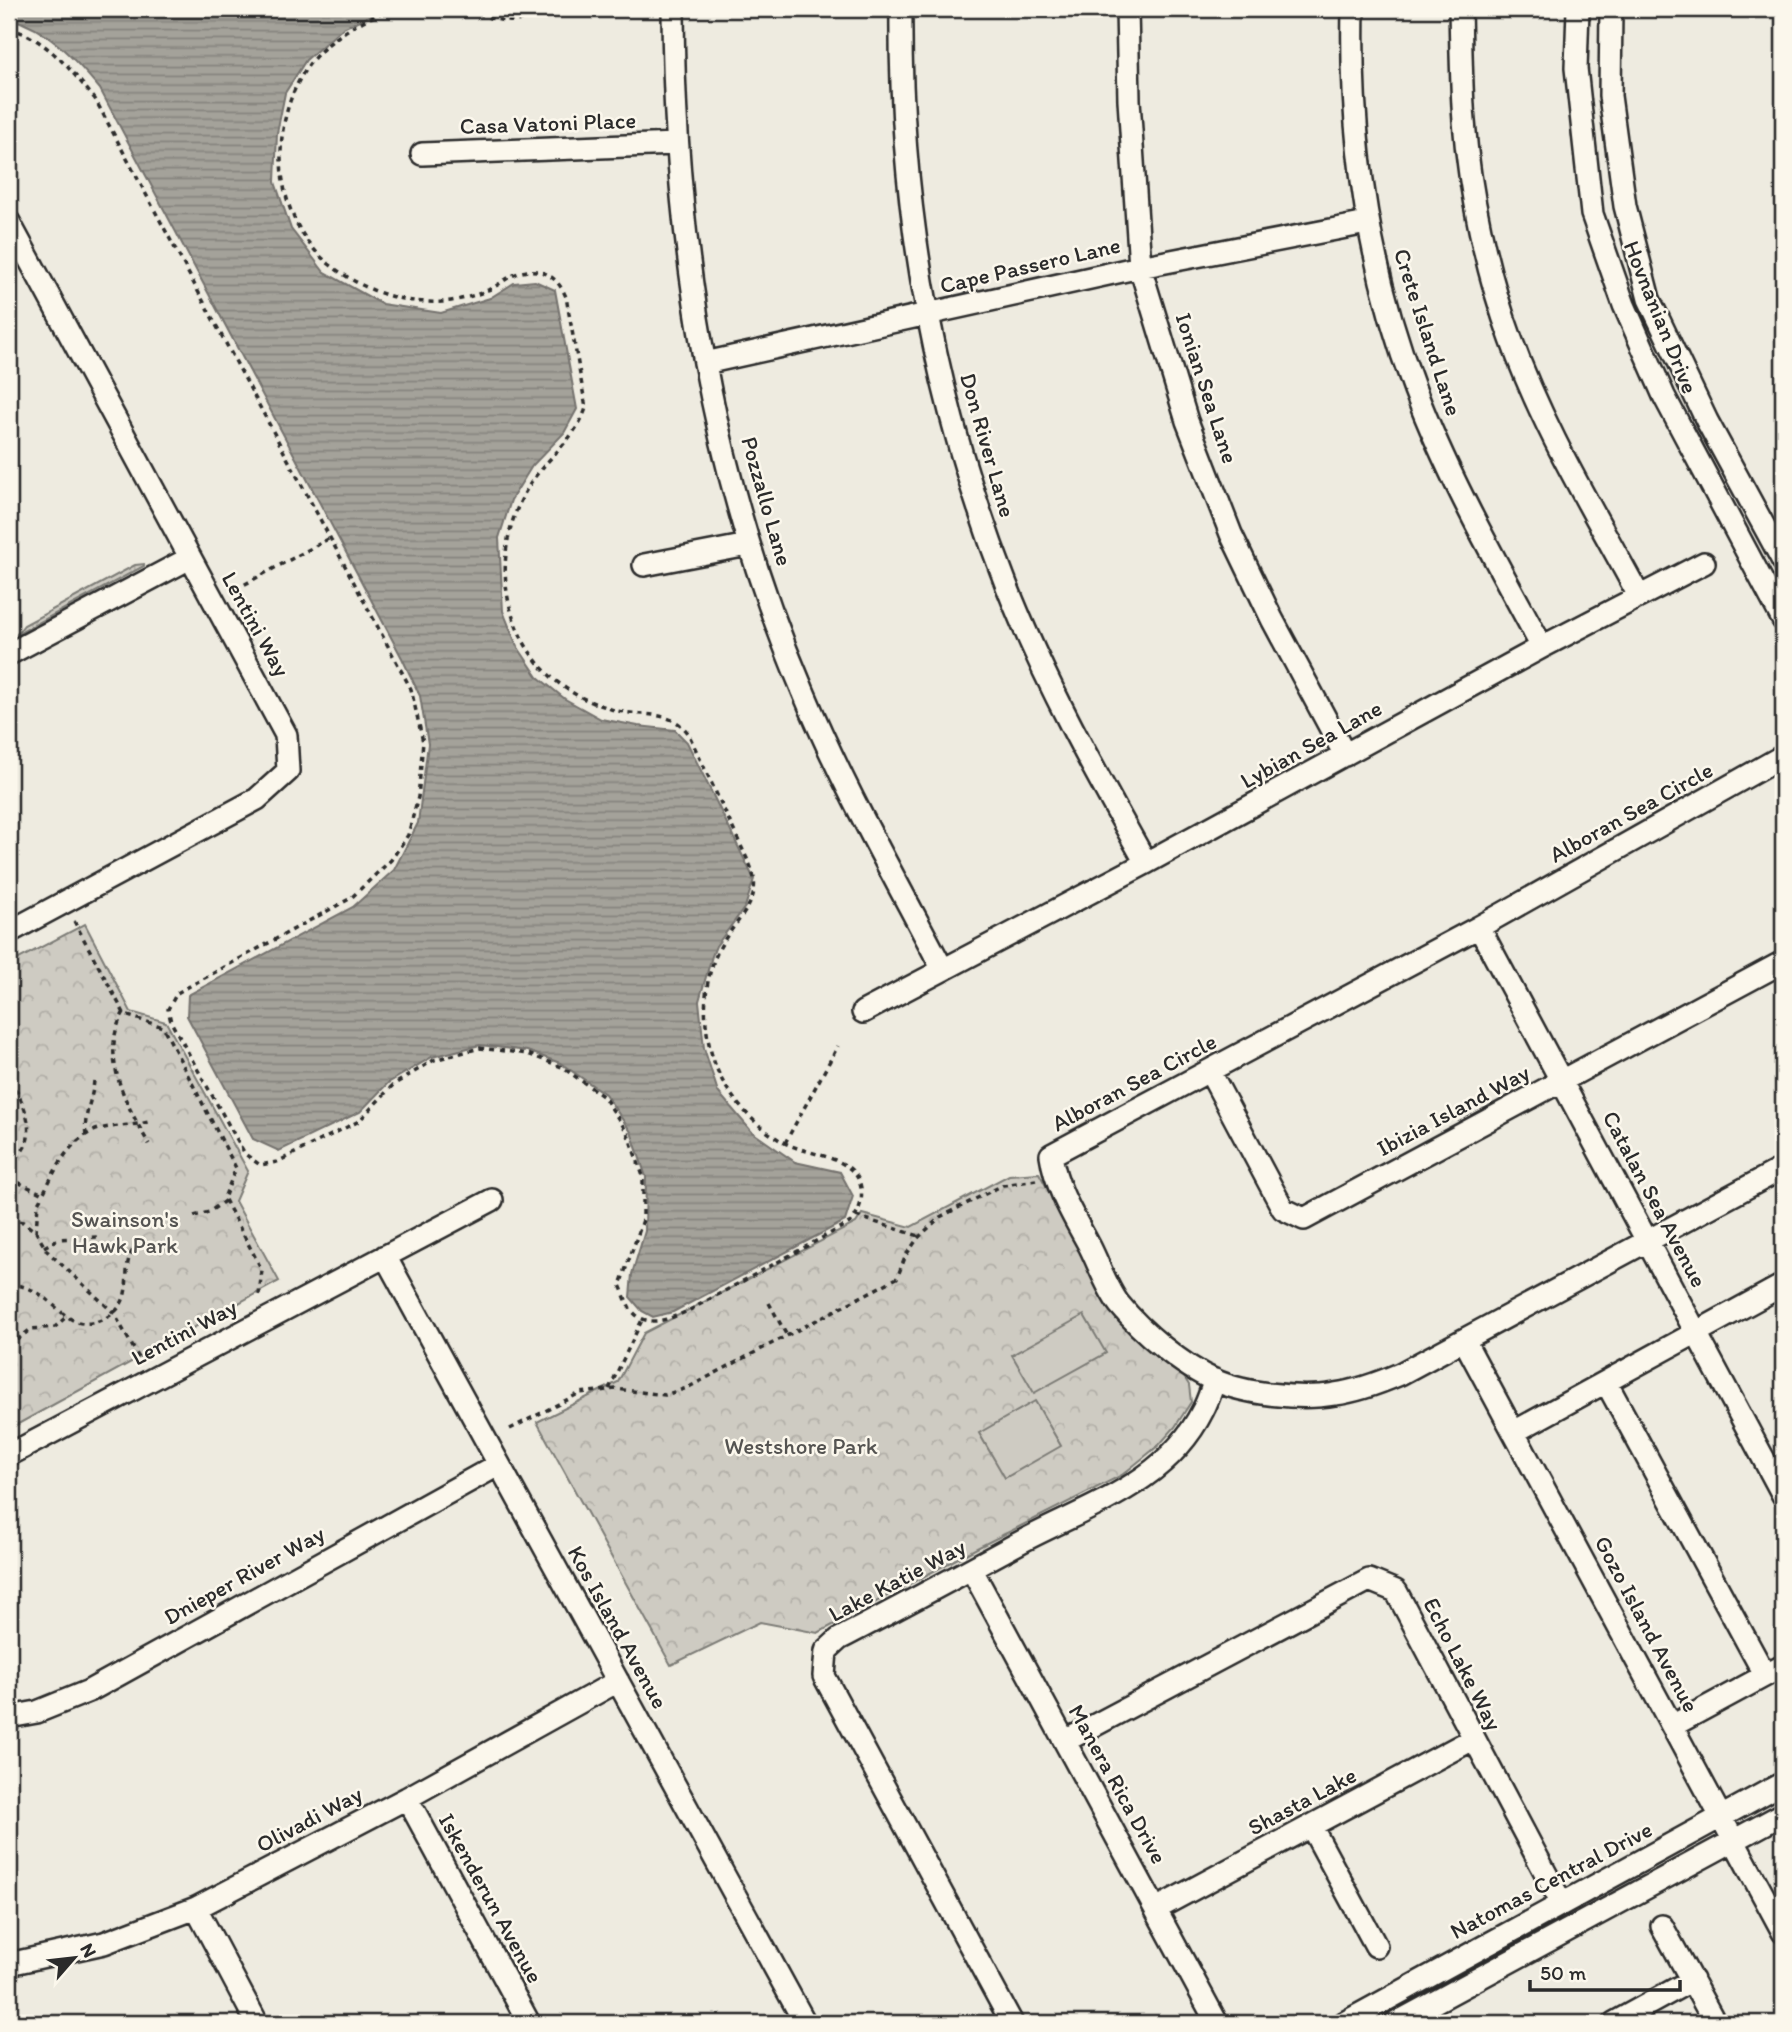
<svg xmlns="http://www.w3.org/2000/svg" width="1792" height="2032" font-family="Itim,sans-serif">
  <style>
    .grass { fill: url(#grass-tufts); stroke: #7c7b76; stroke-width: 2 }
    .park { fill: url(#park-crowns); stroke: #7c7b76; stroke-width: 2 }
    .pitch { fill: #cecbc2; stroke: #7c7b76; stroke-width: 2 }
    .water { fill: url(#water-rules); stroke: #74726e; stroke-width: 2 }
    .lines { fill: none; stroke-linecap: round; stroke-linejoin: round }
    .minor-casing { stroke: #2b2b2b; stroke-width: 26 }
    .path { stroke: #2b2b2b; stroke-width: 3.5; stroke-dasharray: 5 5; stroke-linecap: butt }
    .minor { stroke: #fbf7ec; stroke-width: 21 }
    .labels { text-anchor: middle; stroke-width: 5; stroke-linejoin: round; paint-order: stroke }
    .street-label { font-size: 23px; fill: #2b2b2b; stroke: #fbf7ec }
    .park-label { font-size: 23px; fill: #545351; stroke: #fbf7ec }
  </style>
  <defs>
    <pattern id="grass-tufts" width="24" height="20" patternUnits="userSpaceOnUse" patternTransform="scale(1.75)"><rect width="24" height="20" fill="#cecbc2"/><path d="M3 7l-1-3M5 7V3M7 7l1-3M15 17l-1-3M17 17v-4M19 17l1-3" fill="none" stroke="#b1aea7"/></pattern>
    <pattern id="park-crowns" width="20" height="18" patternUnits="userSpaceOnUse" patternTransform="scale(1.75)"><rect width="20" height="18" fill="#cecbc2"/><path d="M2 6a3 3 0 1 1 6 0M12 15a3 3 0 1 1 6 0" fill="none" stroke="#b1aea7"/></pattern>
    <pattern id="water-rules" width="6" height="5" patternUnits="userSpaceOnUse" patternTransform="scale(1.75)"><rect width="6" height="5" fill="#a4a29a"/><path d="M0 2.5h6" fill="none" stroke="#86847e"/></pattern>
  </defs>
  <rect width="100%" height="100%" fill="#eeebe0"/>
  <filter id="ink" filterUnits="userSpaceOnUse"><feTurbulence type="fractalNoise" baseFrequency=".0143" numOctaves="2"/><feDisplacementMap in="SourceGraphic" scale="14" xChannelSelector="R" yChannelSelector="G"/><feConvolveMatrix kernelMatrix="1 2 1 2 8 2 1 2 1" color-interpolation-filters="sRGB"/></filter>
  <g filter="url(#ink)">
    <path class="grass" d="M144,564V566L16,635L24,625L135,565Z"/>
    <path class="park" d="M85,924L131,1012L166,1022L248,1171L235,1201L279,1281L9,1429V964Z
      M1039,1173L1108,1299L1182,1374L1189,1385L1191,1402L1175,1427L1159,1445L1122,1475L977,1548L818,1633L760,1622L671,1665L537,1422L618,1382L644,1333L856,1223L862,1214L911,1227L1009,1175Z"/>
    <path class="pitch" d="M1084,1315L1106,1353L1034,1393L1012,1355Z
      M1035,1401L1061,1446L1005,1478L979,1433Z"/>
    <path class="water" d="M9,9H384L343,28L306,60L285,93L277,133L275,182L291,229L324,272L382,304L441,313L490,298L514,283L535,281L555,290L577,409L564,433L532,466L511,500L499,538L503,611L517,646L538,677L565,699L601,719L638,726L675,730L687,742L754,879L745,907L716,946L712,956L699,1001L704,1048L718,1092L752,1132L795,1162L840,1172L853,1196L845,1221L673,1312L653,1317L642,1311L630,1297L632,1274L645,1231L646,1177L631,1132L605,1094L560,1063L527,1051L480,1045L432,1057L388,1083L360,1112L279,1151L253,1139L187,1016L188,995L353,907L394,870L418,823L428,744L420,696L402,658L100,89C74,58 48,29 9,18Z"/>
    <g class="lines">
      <defs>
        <path id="minor" d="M673,9C674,241 711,477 803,691C843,787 895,878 943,970
          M901,9C899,206 934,400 1006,584C1044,681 1095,772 1146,863
          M1127,9L1129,100L1140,267L1187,421L1231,534L1272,619L1345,755
          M1353,9C1350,139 1368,268 1415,390C1449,479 1497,563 1542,647
          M1460,9C1461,46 1461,83 1464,121C1469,190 1487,274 1511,339C1543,429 1594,512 1639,596
          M1578,9L1576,68L1592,214L1624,305L1664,396L1783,620
          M1611,9L1610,96L1625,206L1649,299L1707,421L1783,561
          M422,154L676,144
          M9,222L286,735L288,771L257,799L9,932
          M705,363L1140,267L1367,223
          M644,565L748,545
          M9,654L190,558
          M1783,756L1479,927L1051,1155C1056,1189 1074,1217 1090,1247C1099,1265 1107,1288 1119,1304C1141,1331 1182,1366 1214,1380C1245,1394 1301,1400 1335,1394C1358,1391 1379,1383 1400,1374L1783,1168
          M1479,927L1783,1495
          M863,1012L1146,863L1542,647L1704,563
          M1210,1072L1283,1209L1304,1219L1783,962
          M385,1256L805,2023
          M1465,1342L1783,1932
          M1606,1382L1765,1675
          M1514,1432L1783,1285
          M9,1455L492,1200
          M972,1570L1217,2023
          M9,1717L37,1712L89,1691L498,1465
          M1672,1726L1783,1666
          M1065,1741L1369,1580L1396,1591L1562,1904
          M407,1798L529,2023
          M1311,1826L1376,1946
          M196,1908L257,2023
          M1156,1909L1473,1739
          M1662,1926L1715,2023
          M9,1964L104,1943L196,1908L407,1798L618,1681
          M1012,2023L824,1676L826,1651L839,1639C899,1608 958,1576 1017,1544C1085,1507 1166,1485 1203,1410C1208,1401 1211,1390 1215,1380
          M1344,2023L1783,1783
          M1396,2023L1783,1814
          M1614,2023L1692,1980"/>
      </defs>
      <use href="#minor" class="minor-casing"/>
      <path class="path" d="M459,9C486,15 517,33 540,9
        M9,28C47,39 70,69 95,99L411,689L423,742L418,797L408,835L391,860L351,898L177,993L168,1009L171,1022L245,1154L260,1165L277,1162L359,1121L393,1085L434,1060L480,1048L528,1054L562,1067L604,1097L627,1132L643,1176V1220L620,1285C624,1293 627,1306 633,1312C648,1329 671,1318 688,1311L851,1222C859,1211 863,1202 861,1188C856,1155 808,1156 783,1142C760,1129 740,1109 726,1087C702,1048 698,990 719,949C735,918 766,902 750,865L688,733C671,709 639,717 614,710C608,708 601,705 594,703C508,670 482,565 527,489C543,460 576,440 586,408L566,297C557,275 539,265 516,274C506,278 498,286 488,290C474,296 457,301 442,302C400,304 362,290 329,264C274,219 268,134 302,75C314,54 335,37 356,25C369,18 381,12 395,9
        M236,589L330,538
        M74,921L125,1015L163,1027L236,1168L224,1198L262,1270L259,1295
        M124,1012C98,1055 127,1106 149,1144
        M9,1081C22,1096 36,1129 24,1148C21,1154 14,1159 9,1164
        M86,1135C83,1115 93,1099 94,1080
        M785,1143L838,1046
        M9,1178L43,1194C56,1169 69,1138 99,1129C116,1125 135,1126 152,1121
        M194,1216L209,1212L226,1200
        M856,1216L919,1236
        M9,1219L23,1222L36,1232L47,1251L114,1313L141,1362
        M36,1232L38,1203L43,1194
        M44,1247L58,1239L98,1237
        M9,1284C16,1285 24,1286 30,1289C61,1302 70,1339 109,1316C138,1298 118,1265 135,1248
        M769,1303L786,1334
        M9,1346L31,1329L55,1327L66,1317
        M609,1389L643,1318
        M510,1429L580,1393L616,1389L665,1395L687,1388L897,1278L906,1255L918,1238L940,1217L1003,1185L1036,1180"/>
      <use href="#minor" class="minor"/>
    </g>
  </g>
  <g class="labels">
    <g class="street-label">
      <text transform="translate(548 123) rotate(-2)" y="8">Casa Vatoni Place</text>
      <text transform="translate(1030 265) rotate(-13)" y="8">Cape Passero Lane</text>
      <text transform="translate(1661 317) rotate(68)" y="8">Hovnanian Drive</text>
      <text transform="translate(1428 332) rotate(72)" y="8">Crete Island Lane</text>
      <text transform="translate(1207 388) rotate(72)" y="8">Ionian Sea Lane</text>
      <text transform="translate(988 445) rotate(74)" y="8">Don River Lane</text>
      <text transform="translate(767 501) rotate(74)" y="8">Pozzallo Lane</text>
      <text transform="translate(256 624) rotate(61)" y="8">Lentini Way</text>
      <text transform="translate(1311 744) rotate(-29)" y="8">Lybian Sea Lane</text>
      <text transform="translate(1631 812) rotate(-29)" y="8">Alboran Sea Circle</text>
      <text transform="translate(1134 1082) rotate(-28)" y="8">Alboran Sea Circle</text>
      <text transform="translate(1453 1110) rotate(-28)" y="8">Ibizia Island Way</text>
      <text transform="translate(1655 1199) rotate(62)" y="8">Catalan Sea Avenue</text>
      <text transform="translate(184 1332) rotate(-28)" y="8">Lentini Way</text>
      <text transform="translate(244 1575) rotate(-29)" y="8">Dnieper River Way</text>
      <text transform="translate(897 1580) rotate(-28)" y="8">Lake Katie Way</text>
      <text transform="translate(1647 1624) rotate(62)" y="8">Gozo Island Avenue</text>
      <text transform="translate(618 1627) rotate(61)" y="8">Kos Island Avenue</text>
      <text transform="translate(1463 1664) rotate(63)" y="8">Echo Lake Way</text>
      <text transform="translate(1118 1784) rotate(61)" y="8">Manera Rica Drive</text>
      <text transform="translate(1302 1801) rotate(-28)" y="8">Shasta Lake</text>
      <text transform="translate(309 1819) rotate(-28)" y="8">Olivadi Way</text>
      <text transform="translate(1551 1880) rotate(-28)" y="8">Natomas Central Drive</text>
      <text transform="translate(491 1898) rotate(61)" y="8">Iskenderun Avenue</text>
    </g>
    <g class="park-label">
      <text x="125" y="1227">Swainson's<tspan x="125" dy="26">Hawk Park</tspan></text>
      <text x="801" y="1454">Westshore Park</text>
    </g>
  </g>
  <rect width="1792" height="2032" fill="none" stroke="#fbf7ec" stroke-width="35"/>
  <rect x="18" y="18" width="1757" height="1997" fill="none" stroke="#2b2b2b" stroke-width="2.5" filter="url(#ink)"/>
  <g transform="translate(74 1958) rotate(62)" stroke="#fbf7ec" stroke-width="5" paint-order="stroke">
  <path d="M0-5L12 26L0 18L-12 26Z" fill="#2b2b2b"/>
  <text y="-10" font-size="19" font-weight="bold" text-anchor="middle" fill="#2b2b2b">N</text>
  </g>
  <path d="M1530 1980v10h150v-10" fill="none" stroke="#2b2b2b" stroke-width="3.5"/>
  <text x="1540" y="1980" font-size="21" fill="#2b2b2b" stroke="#fbf7ec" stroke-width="5" paint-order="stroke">50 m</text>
</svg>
